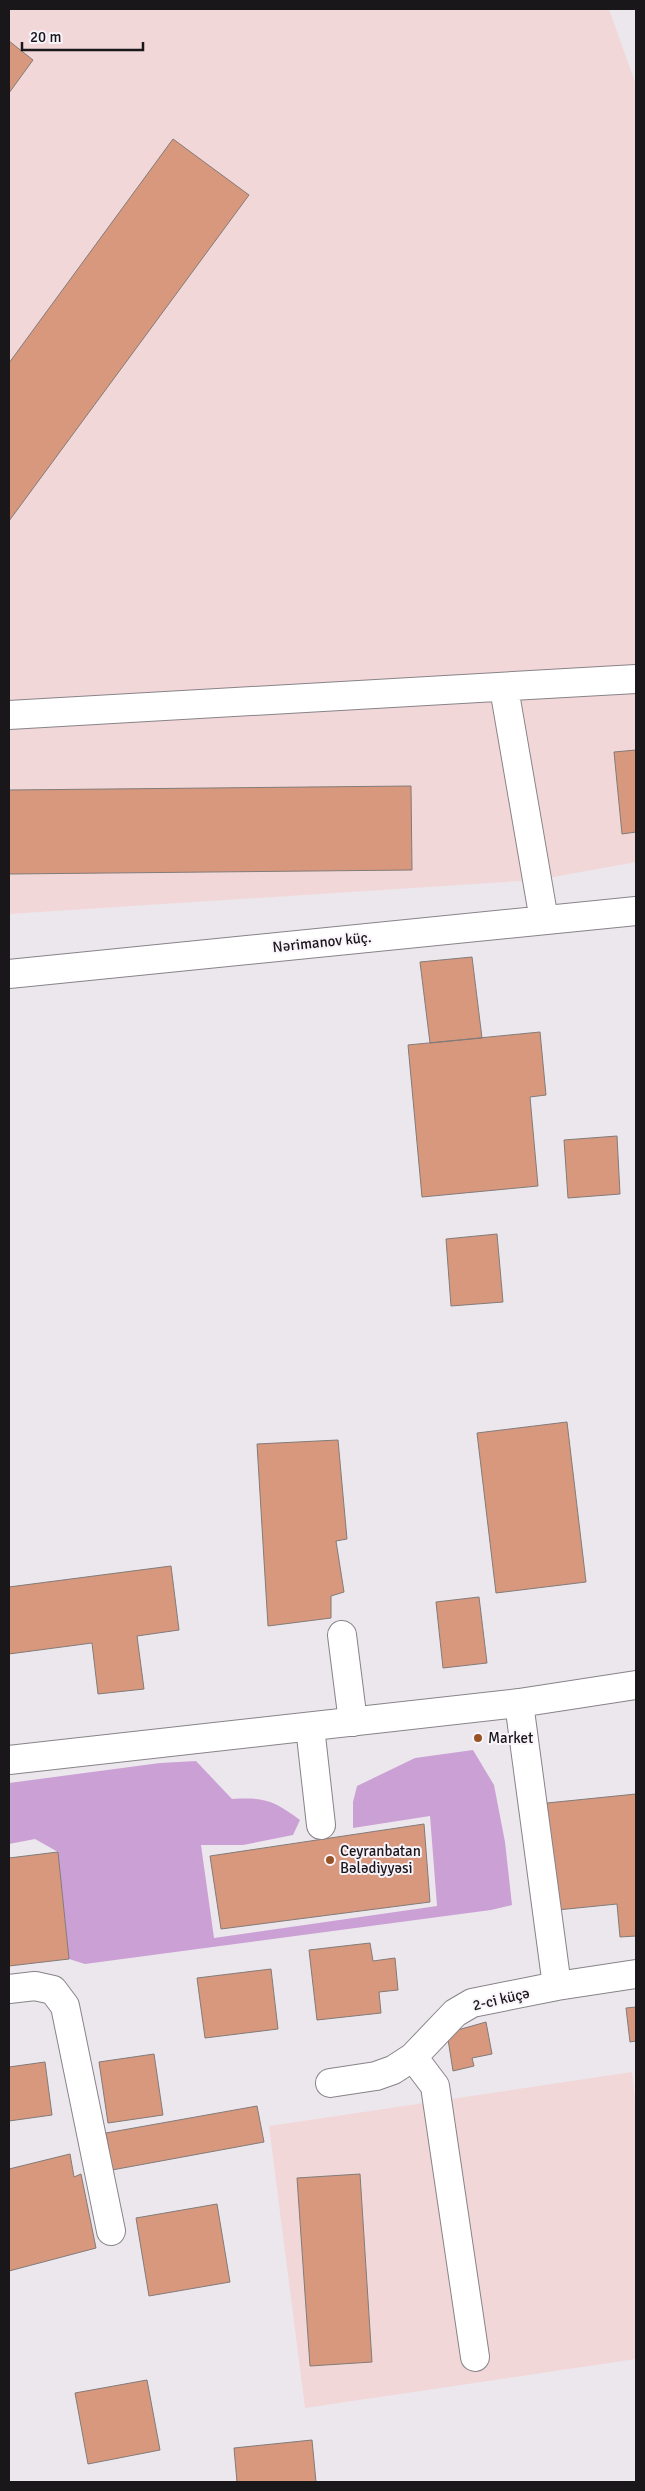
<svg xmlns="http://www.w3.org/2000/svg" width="645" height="2491" font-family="Signika,sans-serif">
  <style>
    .industrial { fill: #f2d7d9 }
    .forest { fill: #cba1d5 }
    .building { fill: #d8987d; stroke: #827b78 }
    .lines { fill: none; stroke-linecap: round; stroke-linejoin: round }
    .minor-casing { stroke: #888389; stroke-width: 30 }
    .minor { stroke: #fff; stroke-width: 28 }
    .poi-dot { fill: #975325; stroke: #f9f4fa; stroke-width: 2 }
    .labels { text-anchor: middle; stroke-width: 4; stroke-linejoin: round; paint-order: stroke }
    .street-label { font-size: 15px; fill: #191719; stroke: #f9f4fa }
    .poi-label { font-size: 15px; fill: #191719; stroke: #f9f4fa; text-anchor: start }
  </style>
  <rect width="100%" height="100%" fill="#ece7ed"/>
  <path class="industrial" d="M9,9H609L636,85V862L537,880L9,914Z
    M632,2072L636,2108V2359L305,2408L269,2126Z"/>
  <path class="forest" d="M473,1750L494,1785L505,1842L512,1905L491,1910L85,1964L69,1959L58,1852L35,1839L9,1844V1783L160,1763L196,1761L232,1799C265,1797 274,1801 300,1820L293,1835L243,1845H201L214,1938L437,1906L430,1816L353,1828V1802L357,1786L415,1758Z"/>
  <path class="building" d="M9,41L33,60L9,93Z
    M173,139L249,195L9,521V363Z
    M636,750V832L622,834L614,752Z
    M411,786L412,870L9,874V790Z
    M472,957L482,1038L430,1043L420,962Z
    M540,1032L546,1095L530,1097L538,1186L422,1197L408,1045Z
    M617,1136L620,1194L568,1198L564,1140Z
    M497,1234L503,1302L451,1306L446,1239Z
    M567,1422L586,1582L496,1593L477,1433Z
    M338,1440L347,1539L336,1541L344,1592L331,1596V1618L268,1626L257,1444Z
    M171,1566L179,1630L137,1636L144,1689L98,1694L92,1643L9,1654V1587Z
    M479,1597L487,1663L443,1668L436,1602Z
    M636,1794V1936L620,1937L617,1904L557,1910L547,1803Z
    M424,1824L430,1902L221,1929L210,1856Z
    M58,1852L69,1959L9,1966V1858Z
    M370,1943L373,1961L395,1958L398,1990L379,1992L381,2013L317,2020L309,1950Z
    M271,1969L278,2029L205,2038L197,1978Z
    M636,2007V2041L630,2042L626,2008Z
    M486,2022L492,2054L472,2058L474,2066L453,2071L447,2033Z
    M154,2054L163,2115L108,2123L99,2062Z
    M45,2062L52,2115L9,2121V2067Z
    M257,2106L264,2142L112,2170L106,2133Z
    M70,2154L74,2177L81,2174L96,2248L9,2271V2169Z
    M360,2174L372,2362L310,2366L297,2178Z
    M217,2204L230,2282L149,2296L136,2218Z
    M147,2380L160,2450L88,2464L75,2393Z
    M312,2440L316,2482H237L234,2448Z"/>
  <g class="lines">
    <defs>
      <path id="minor" d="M504,688L544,920
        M9,715L636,679
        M9,974L636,911
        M342,1635L353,1722
        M519,1703L557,1986
        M310,1727L321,1825
        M9,1760L519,1703L636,1685
        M9,1989L35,1986L53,1990L65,2006L111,2231
        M413,2057L435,2086L475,2357
        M330,2083L376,2076L393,2070L413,2057L455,2013L472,2003L557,1986L636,1974"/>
    </defs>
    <use href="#minor" class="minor-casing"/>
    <use href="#minor" class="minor"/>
  </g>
  <g class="poi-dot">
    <circle cx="478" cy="1738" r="5"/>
    <circle cx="330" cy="1860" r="5"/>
  </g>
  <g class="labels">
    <g class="street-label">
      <text transform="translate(322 942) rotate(-6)" y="5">Nərimanov küç.</text>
      <text transform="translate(501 1999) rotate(-13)" y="5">2-ci küçə</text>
    </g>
    <g class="poi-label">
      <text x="488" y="1743">Market</text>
      <text x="340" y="1856">Ceyranbatan<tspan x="340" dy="17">Bələdiyyəsi</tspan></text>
    </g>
  </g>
  <rect width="645" height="2491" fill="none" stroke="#191719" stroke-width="20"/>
  <path d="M22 42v8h121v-8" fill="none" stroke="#191719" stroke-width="2.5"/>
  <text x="30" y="42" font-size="15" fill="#191719" stroke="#f9f4fa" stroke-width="4" paint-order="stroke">20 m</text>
</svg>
